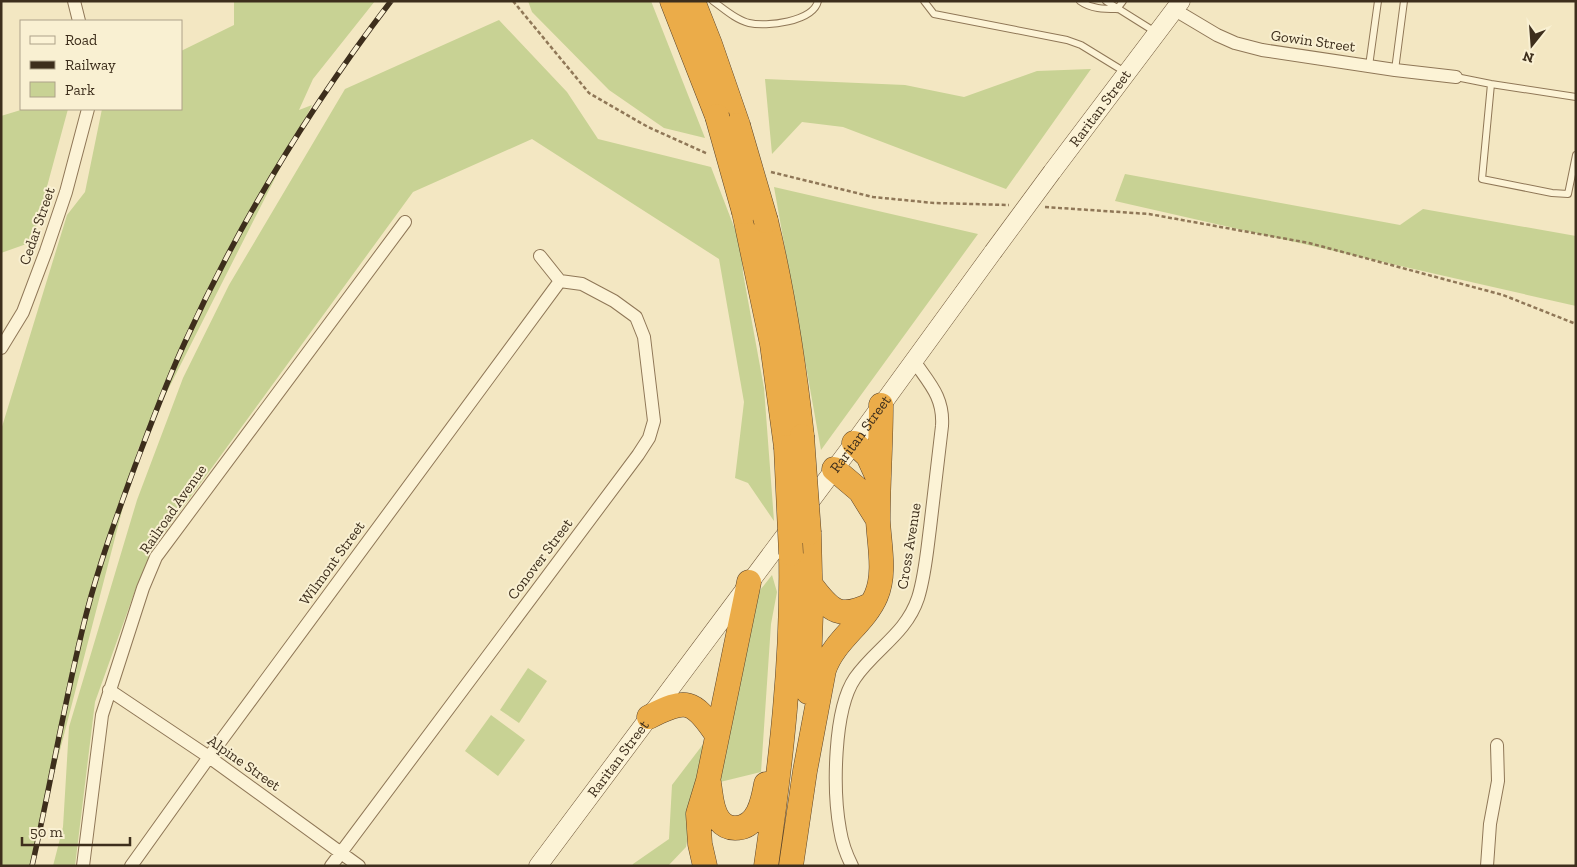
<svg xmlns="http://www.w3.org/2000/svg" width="1577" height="867" font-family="'Zilla Slab',serif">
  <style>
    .green { fill: #c8d294 }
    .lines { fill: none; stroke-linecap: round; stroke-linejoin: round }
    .lane-casing { stroke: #8f7757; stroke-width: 8 }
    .street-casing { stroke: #8f7757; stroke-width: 14 }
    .secondary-casing { stroke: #71583a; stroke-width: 19 }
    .highway-casing { stroke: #5c452b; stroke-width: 25 }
    .path { stroke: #8f7757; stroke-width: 2.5; stroke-dasharray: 4 2.5; stroke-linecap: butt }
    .lane { stroke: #fcf3d6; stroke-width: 6 }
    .street { stroke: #fcf3d6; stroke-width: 12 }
    .secondary { stroke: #fcf3d6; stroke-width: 18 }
    .highway { stroke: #ebac49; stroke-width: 24 }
    .rail-casing { stroke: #3d2e1c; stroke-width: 5.5 }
    .rail { stroke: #f9f0d2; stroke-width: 4; stroke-dasharray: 11; stroke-linecap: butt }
    .secondary-bridge-casing { stroke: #71583a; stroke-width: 19; stroke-linecap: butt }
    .highway-bridge-casing { stroke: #5c452b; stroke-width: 25; stroke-linecap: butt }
    .secondary-bridge { stroke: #fcf3d6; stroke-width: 18 }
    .highway-bridge { stroke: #ebac49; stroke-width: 24 }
    .labels { text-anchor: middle; stroke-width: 4; stroke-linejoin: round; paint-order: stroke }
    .street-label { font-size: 15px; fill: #3d2e1c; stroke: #f9f0d2 }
  </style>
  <rect width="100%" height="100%" fill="#f3e7c2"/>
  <path class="green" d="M234,1H375L313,79L299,110L312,105L138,449L30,866H1V430L67,215L85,192L102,109H181V51L234,25Z
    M528,1H651L705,138L664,128L609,90L532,12Z
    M499,20L567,92L598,139L711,167L741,245L743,273L764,388L774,521L748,483L735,478L744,402L719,259L532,139L413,192L154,547L136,588L95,702L75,866H53L63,827L69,727L137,500L183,378L229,285L345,89Z
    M1091,69L1006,189L843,127L802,122L772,154L765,79L905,85L964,97L1037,71Z
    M24,109H68L32,242L1,253V116Z
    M1125,174L1400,225L1423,209L1576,236V306L1115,201Z
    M774,187L978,234L821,450Z
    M772,575L777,592L771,624L761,772L720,782L753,599Z
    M528,668L547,681L519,723L500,710Z
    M491,715L525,740L498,776L465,751Z
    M704,743L686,847L668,866H632L633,864L669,839L672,785Z"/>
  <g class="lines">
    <defs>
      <path id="lane" d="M713,1C724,9 736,20 749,23C766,27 813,22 818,1
        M924,1L934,14L1067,40L1081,45L1125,72
        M1080,1C1091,9 1104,9 1117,9
        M1106,1L1157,33
        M1117,9L1123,1
        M1369,66L1378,1
        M1395,70L1404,1
        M1456,77L1491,84L1576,97
        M1491,84L1482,179L1552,193L1568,194L1576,155"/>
      <path id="street" d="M74,1L79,21
        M1175,10L1217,35L1235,43L1262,50L1395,70L1456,77
        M540,256L560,281
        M1,348L23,312L46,251L66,192L88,109
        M109,690L209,757L359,866
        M83,866L102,715L143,588L156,557L405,222
        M131,866L209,757L560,281
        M331,866L638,455L649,438L654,421L644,337L636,317L614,301L582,284L560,281
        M852,866C846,854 842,843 840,830C833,792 833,710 855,678C875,649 906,634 918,598C925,576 927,551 930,528C934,494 938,460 942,426C944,397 929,383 914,361
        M1487,866L1490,824L1498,781L1497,745"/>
      <g id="secondary">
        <path id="s1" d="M1052,172L1181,1"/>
        <path id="s2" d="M538,866L854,443L993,252"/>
      </g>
      <path id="highway" d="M672,1L717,116
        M693,1L710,44L738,125
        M744,212L772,344L786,447
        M766,221C783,292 794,363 802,436
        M854,443L868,456L878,478
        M834,469L860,491L878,520
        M811,585C831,612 840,620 872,604
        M808,692L811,613L809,533
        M649,717C686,698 693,699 717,735
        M709,783C711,794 711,810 719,820C723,825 729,828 735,828C758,828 763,801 766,784
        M705,866L700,844L698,814L708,781L749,582
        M766,866C781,762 793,659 791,554
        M791,866L805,771L824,670C834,640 864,624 876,596C886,573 879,544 878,520C878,482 881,443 881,405"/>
    </defs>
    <use href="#lane" class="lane-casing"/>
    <use href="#street" class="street-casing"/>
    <use href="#secondary" class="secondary-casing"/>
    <use href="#highway" class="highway-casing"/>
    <path class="path" d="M513,1L589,93L648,127L708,154
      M771,172L873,197L934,203L1009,205
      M1045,207L1149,214L1309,243L1503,295L1576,324"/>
    <use href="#lane" class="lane"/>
    <use href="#street" class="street"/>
    <use href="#secondary" class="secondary"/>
    <use href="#highway" class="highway"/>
    <defs>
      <path id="rail" d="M32,866C51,783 65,698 86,615C99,564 117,515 135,466C151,424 166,383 185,342C240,221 310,107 391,1"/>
    </defs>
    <use href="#rail" class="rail-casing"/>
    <use href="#rail" class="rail"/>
    <defs>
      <path id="secondary-bridge" d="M993,252L1052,172"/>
      <path id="highway-bridge" d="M717,116L744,212
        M738,125L766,221
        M802,436L809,533
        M786,447L791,554"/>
    </defs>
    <use href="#secondary-bridge" class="secondary-bridge-casing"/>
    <use href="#highway-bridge" class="highway-bridge-casing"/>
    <use href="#secondary-bridge" class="secondary-bridge"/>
    <use href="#highway-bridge" class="highway-bridge"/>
  </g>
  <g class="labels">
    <g class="street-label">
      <text transform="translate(1313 41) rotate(8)" y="5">Gowin Street</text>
      <text dy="5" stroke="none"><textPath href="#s1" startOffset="80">Raritan Street</textPath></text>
      <text transform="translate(37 226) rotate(-71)" y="5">Cedar Street</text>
      <text dy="5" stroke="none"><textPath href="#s2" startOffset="539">Raritan Street</textPath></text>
      <text transform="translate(173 509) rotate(-55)" y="5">Railroad Avenue</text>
      <text transform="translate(909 546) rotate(-81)" y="5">Cross Avenue</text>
      <text transform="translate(540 559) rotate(-53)" y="5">Conover Street</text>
      <text transform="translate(332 563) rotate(-54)" y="5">Wilmont Street</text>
      <text dy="5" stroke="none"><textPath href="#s2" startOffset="134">Raritan Street</textPath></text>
      <text transform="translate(244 763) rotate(35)" y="5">Alpine Street</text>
    </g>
  </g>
  <rect width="1577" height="867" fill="none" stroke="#3d2e1c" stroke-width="5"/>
  <rect x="20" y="20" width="162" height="90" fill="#f9f0d2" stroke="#aea289"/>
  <rect x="30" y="36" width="25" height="8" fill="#fcf3d6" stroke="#aea289"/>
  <text x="65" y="45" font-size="15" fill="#3d2e1c">Road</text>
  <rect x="30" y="61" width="25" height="8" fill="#3d2e1c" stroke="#aea289"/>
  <text x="65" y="70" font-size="15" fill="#3d2e1c">Railway</text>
  <rect x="30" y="82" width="25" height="15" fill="#c8d294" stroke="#aea289"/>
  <text x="65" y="95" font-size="15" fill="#3d2e1c">Park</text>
  <g transform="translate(1532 45) rotate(197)" stroke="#f9f0d2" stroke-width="4" paint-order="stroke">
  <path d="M0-4L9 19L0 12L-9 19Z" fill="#3d2e1c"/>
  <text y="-8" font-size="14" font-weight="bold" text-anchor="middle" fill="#3d2e1c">N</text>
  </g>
  <path d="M22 837v8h108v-8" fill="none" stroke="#3d2e1c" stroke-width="2.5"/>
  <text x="30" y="837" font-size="15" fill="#3d2e1c" stroke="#f9f0d2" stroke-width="4" paint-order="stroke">50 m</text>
</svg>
